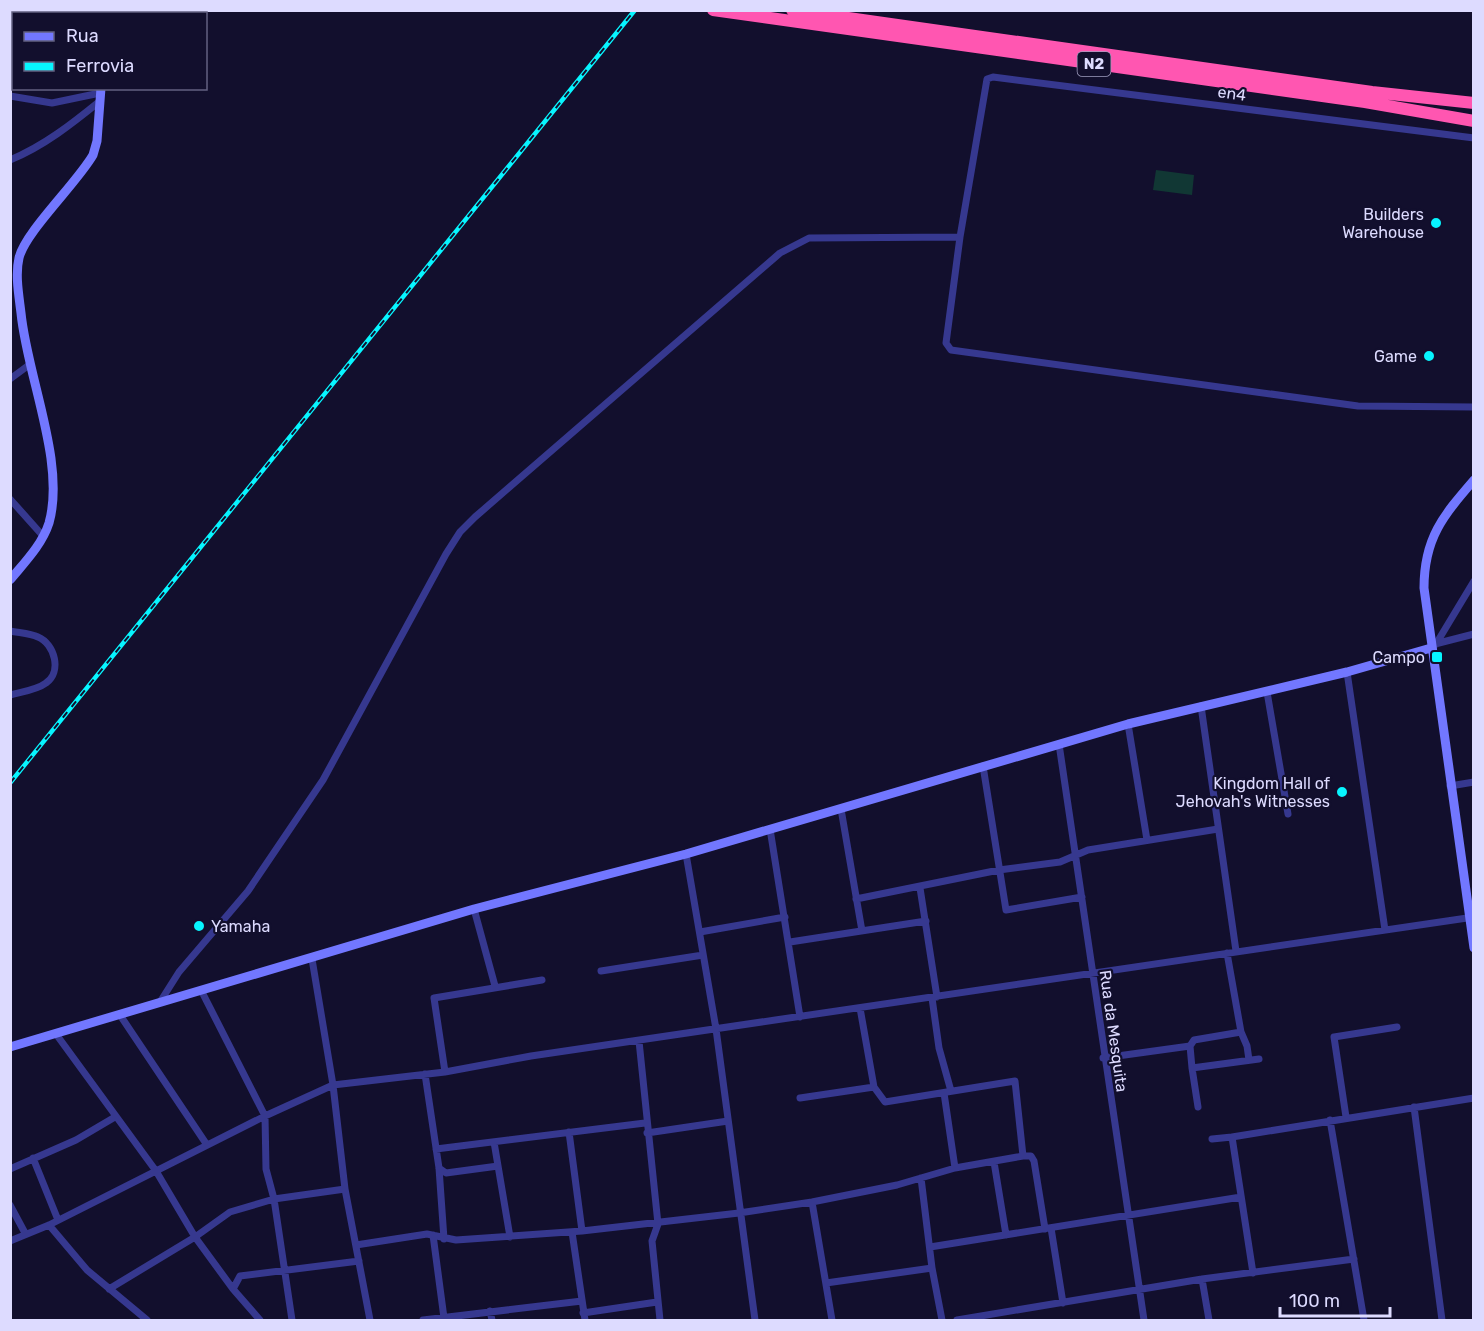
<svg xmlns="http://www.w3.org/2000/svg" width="1484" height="1331" font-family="Rubik,sans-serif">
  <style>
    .pitch { fill: #113734 }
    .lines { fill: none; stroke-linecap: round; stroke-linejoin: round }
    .street { stroke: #36388f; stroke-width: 7 }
    .secondary { stroke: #7277ff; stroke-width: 9 }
    .highway { stroke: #ff56b1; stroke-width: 12 }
    .rail-casing { stroke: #07f5ff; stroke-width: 4.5 }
    .rail { stroke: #120f2d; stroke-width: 2; stroke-dasharray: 7; stroke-linecap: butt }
    .poi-dot { fill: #07f5ff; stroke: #120f2d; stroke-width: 2 }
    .labels { text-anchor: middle; stroke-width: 4.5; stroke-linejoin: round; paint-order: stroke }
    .shield { fill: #120f2d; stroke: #a09ec0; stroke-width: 1.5 }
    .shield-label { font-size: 15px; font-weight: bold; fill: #dddbff }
    .street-label { font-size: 16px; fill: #dddbff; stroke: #120f2d }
    .poi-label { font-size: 16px; fill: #dddbff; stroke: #120f2d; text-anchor: end }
  </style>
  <rect width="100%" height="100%" fill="#120f2d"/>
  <path class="pitch" d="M1156,170L1194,175L1192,195L1153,190Z"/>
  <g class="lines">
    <path class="street" d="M33,10L38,14
      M10,96L52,103L100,93
      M1474,138L993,77L987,79L960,237L946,343L951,350L1358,406L1474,407
      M10,160C44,146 73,123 100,101
      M10,379L29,365
      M10,499L43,536
      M10,631C20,633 30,633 38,637C55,644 62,672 46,683C37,690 21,692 10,695
      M1435,644L1474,634
      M1436,644L1474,581
      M1347,672L1385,930
      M1267,692L1288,814
      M1201,706L1236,951
      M1128,724L1147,840
      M1059,744L1144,1320
      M983,766L1006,910L1082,897
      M1450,786L1474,782
      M841,809L862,931
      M770,829L800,1017
      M686,854L716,1029L755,1320
      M920,888L937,997
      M856,899L999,870L1060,862L1088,850L1218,829
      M474,909L495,986
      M700,932L785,917
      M790,942L926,921
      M1227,953L1241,1032L1247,1046L1249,1060
      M312,959L333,1085L345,1189L370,1320
      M601,971L703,955
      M201,990L265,1116L266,1169L274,1199L292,1320
      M932,998L939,1048L951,1091
      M160,1002L179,972L248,891L323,780L446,554L460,532L475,517L780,253L809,238L960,237
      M860,1008L874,1087L885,1102L1015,1081L1023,1156
      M120,1015L207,1145
      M56,1034L156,1171L195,1237L233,1289L260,1320
      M639,1041L658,1224L652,1241L660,1320
      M1190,1046L1192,1068L1259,1059
      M1103,1058L1190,1046L1194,1040L1241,1032
      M1192,1068L1198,1107
      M445,1072L434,998L542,980
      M425,1074L439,1168L444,1239
      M944,1093L955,1168
      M800,1098L874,1087
      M1414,1107L1442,1320
      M1346,1117L1334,1037L1397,1027
      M1330,1120L1364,1320
      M569,1132L582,1231
      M647,1133L728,1121
      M1212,1139L1232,1137
      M494,1142L510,1237
      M436,1149L645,1123
      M33,1158L58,1220
      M994,1162L1006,1235
      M439,1168L446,1173L498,1166
      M10,1169L76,1140L115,1117
      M921,1178L932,1268L942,1320
      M812,1202L832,1320
      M10,1205L25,1233
      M49,1225L87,1270L147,1320
      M1051,1228L1063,1303
      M572,1232L585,1320
      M433,1235L444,1318
      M10,1241L49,1225L265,1116L333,1085L445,1072L531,1056L1474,917
      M356,1245L427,1234L456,1240L582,1231L739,1213L812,1202L897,1185L955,1168L1023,1156H1031L1034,1161L1045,1229
      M930,1247L1241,1197
      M1253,1273L1232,1137L1474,1098
      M1202,1279L1209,1320
      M826,1283L932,1268
      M109,1289L195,1237L230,1212L274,1199L345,1189
      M233,1289L240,1276L359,1261
      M490,1311L492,1320
      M583,1313L657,1302
      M423,1320L582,1301
      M957,1320L1202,1279L1354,1259"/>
    <path class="secondary" d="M109,14L110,10
      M1474,480C1443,516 1424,538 1424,588L1474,948
      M10,580C24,563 42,545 49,523C66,463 27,376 21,313C19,296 15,275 19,258C25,232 77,183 93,155L97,141L101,88
      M10,1047L474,909L686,854L1128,724L1347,672L1431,648"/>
    <path class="highway" d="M713,10L1365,102L1474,121
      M792,10L1372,92L1474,103"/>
    <defs>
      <path id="rail" d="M10,783L635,10"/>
    </defs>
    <use href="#rail" class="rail-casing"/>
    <use href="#rail" class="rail"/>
  </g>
  <g class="poi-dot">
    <circle cx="1436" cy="223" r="6"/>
    <circle cx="1429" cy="356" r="6"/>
    <rect x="1431" y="651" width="12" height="12" rx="3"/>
    <circle cx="1342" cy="792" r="6"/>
    <circle cx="199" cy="926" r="6"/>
  </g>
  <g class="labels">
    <rect class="shield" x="1077.5" y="52" width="33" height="24" rx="4.5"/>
    <g class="shield-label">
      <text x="1094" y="69">N2</text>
    </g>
    <g class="street-label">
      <text transform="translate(1232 93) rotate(8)" y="6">en4</text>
      <text transform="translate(1114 1031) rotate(82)" y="6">Rua da Mesquita</text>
    </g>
    <g class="poi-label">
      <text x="1424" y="220">Builders<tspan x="1424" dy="18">Warehouse</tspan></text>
      <text x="1417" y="362">Game</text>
      <text x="1425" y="663">Campo</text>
      <text x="1330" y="789">Kingdom Hall of<tspan x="1330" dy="18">Jehovah's Witnesses</tspan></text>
      <text x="211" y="932" text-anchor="start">Yamaha</text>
    </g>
  </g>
  <rect width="1484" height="1331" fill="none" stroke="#dddbff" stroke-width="24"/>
  <rect x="12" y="12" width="195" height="78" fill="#120f2d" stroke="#636181" stroke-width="1.5"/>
  <rect x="24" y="32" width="30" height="9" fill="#7277ff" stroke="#636181" stroke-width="1.5"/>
  <text x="66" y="42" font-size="18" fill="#dddbff">Rua</text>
  <rect x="24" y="62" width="30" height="9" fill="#07f5ff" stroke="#636181" stroke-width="1.5"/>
  <text x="66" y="72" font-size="18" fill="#dddbff">Ferrovia</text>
  <path d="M1280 1307v9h110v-9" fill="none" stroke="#dddbff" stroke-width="3"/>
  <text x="1289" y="1307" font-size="18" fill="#dddbff" stroke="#120f2d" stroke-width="4.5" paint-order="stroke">100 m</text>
</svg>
